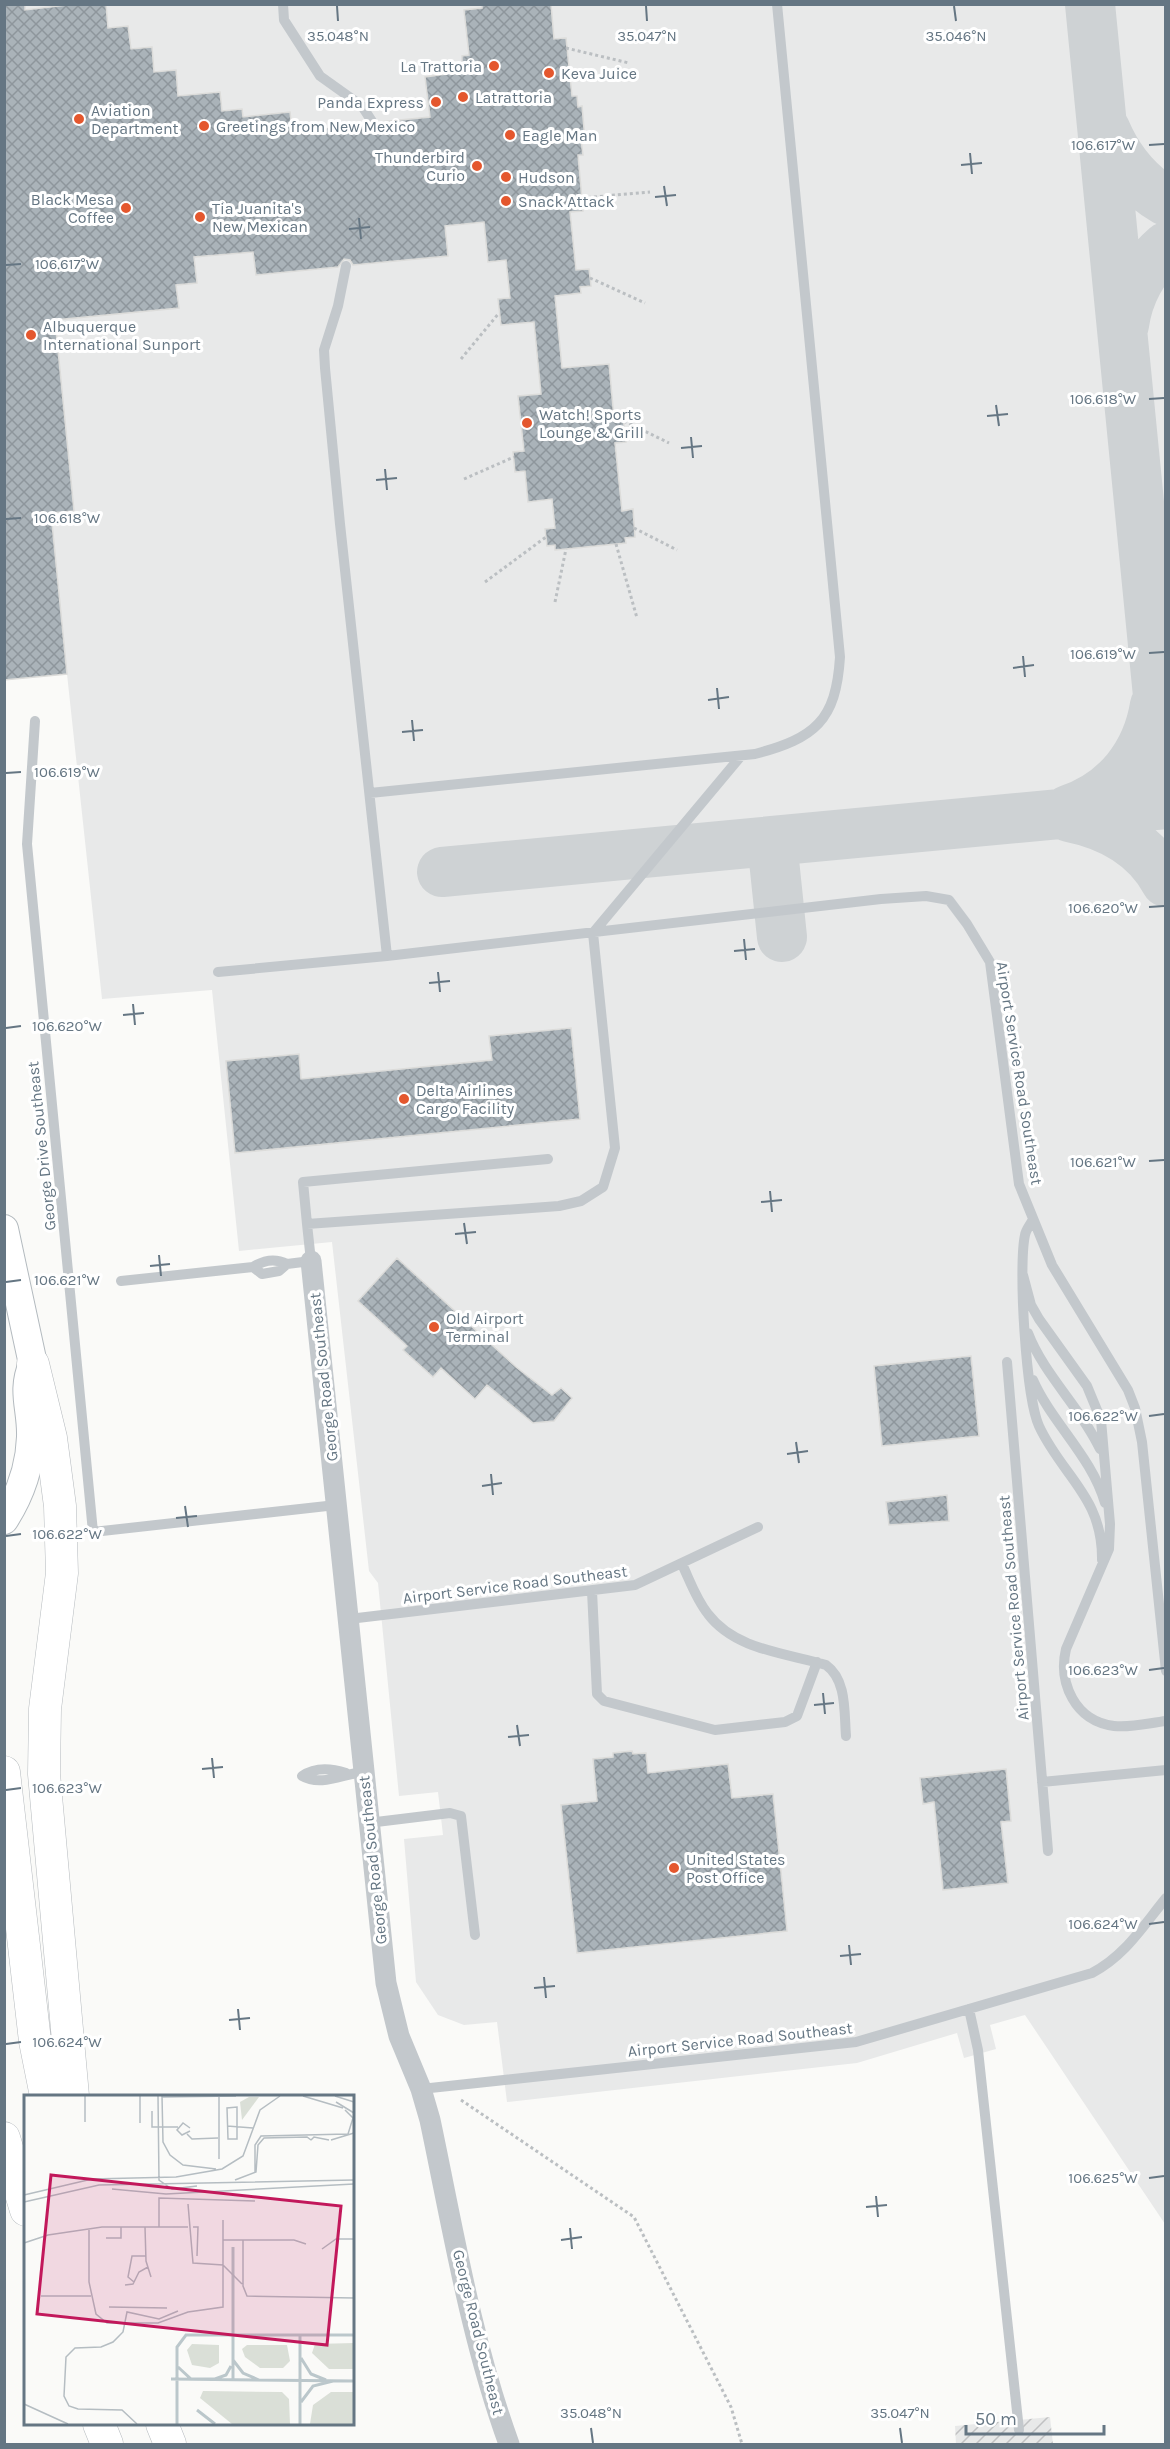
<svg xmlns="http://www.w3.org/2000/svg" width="1170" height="2449" font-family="Karla,sans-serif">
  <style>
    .built { fill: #e8e9e9 }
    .industrial { fill: url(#industrial-furrows) }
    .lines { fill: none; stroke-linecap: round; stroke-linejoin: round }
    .taxiway { stroke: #ced2d4; stroke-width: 50 }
    .building { fill: url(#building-cross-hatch); stroke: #dcdcda; stroke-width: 1.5 }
    .secondary-casing { stroke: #b3babf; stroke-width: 30 }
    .primary-casing { stroke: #b5babe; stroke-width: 33 }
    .path { stroke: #bbbfc2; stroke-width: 3; stroke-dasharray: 3 3; stroke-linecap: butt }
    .lane { stroke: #c3c8cc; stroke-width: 10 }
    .street { stroke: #c3c8cc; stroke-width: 21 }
    .secondary { stroke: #fff; stroke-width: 28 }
    .primary { stroke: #fff; stroke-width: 32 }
    .ticks { fill: none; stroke: #657683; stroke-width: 2 }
    .poi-dot { fill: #e4572e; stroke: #fff; stroke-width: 2 }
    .labels { text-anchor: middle; stroke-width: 6; stroke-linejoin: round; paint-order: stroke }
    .poi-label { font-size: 16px; fill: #657683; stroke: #fff; text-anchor: start }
    .street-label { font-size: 16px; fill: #657683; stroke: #fff }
    .inset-river { fill: none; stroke: #bbc7cb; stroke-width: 3 }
    .inset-road { fill: none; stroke: #b5bdc2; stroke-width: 1.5 }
    .view { fill: #c2185b; fill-opacity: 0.15; stroke: #c2185b; stroke-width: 3 }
    .inset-edge { fill: none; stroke: #657683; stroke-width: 3 }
    .ticks-label { font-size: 15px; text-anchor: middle; fill: #657683; stroke: #fff; stroke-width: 6; stroke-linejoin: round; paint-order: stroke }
  </style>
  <defs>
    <pattern id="industrial-furrows" width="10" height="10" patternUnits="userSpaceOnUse" patternTransform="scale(1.5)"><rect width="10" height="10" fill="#e8e9e9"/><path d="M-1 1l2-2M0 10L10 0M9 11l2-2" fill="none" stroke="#c0c1c2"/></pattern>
    <pattern id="building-cross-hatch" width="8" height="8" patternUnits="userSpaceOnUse" patternTransform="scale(1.5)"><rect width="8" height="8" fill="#aab3b9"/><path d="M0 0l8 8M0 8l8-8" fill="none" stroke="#8e969c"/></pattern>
  </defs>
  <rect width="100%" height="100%" fill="#fafaf8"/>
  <path class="built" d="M5,5H1165V2224L1025,2015L990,2025L996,2049L964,2058L957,2033L857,2063L507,2102L497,2022L464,2025L438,2015L416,1982L404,1839L443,1835L438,1792L399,1796L378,1583L369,1571L332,1242L239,1251L212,990L102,999L67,674L5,680Z"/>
  <path class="industrial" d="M1050,2417L1053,2444H956L955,2426Z"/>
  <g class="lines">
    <path class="taxiway" d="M1090,4L1166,777
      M1105,129C1118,160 1137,184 1166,201
      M1124,325C1128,295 1143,267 1166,247
      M1068,810C1116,794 1147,755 1155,705
      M1069,817C1109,825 1146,845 1166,882
      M772,841L782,937
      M442,872L1166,804"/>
  </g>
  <path class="building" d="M4,4H25V10L76,4H106L108,28L128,26L131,49L152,47L154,72L176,70L178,96L220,92L222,111L242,109L243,117L290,112L292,131L364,124L369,129L374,130L379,127L380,122L430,117L425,77L446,74L445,65L462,63V56L469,55L464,10L482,8V4H551L554,39L566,38L572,96H577L578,107L582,106L585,140H581L583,155H578L583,211L570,212L576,270L589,269L591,286L580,287L581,293L555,296L562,368L609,364L614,418L623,417L626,442L615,443L622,511L633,509L635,537L625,538L626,543L566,549L555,550V545L547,546L545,529L555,528L552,499L528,502L525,471L515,472L513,452L524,451L518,396L541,394L534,322L501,325L498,299L510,298L506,260L488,262L484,222L445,226L448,256L353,265L350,260L344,259L338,267L256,275L253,252L194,257L197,283L176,285L179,308L55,320L74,511L51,513L67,674L4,680Z
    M571,1028L580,1119L235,1153L226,1061L299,1054L301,1079L492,1060L489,1036Z
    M397,1258L516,1367L552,1395L561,1388L572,1398L554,1421L533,1423L487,1385L475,1399L441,1368L433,1377L403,1350L407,1346L358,1301Z
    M971,1356L979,1436L882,1446L874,1366Z
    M947,1495L949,1521L889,1525L886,1502Z
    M632,1751L633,1754L646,1753L648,1773L728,1764L732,1798L773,1794L787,1931L577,1953L561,1805L597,1801L593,1759L613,1757V1753Z
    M1006,1769L1011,1821L1001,1822L1008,1883L943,1890L934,1802L923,1804L920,1778Z"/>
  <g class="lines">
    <defs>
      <path id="secondary" d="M4,1229L33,1364C21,1392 32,1408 31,1437C30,1468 20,1495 4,1520"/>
      <path id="primary" d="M33,1364L51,1438L60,1506L62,1573L45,1709L44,1774L73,2096
        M4,1772L35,2041L46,2096
        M4,2138L26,2210
        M99,2424L107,2444
        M162,2424L170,2444"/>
    </defs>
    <use href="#secondary" class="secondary-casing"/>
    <use href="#primary" class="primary-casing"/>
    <path class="path" d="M566,48L629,63
      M582,198L650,192
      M590,278L645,303
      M461,359L499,313
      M624,421L669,443
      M464,479L514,457
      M634,528L677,550
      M616,544L637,618
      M485,582L546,537
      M555,602L566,549
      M461,2100L634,2217L731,2407L742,2444"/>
    <path class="lane" d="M283,4L284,20L320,76L362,106L373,123
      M346,266L338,306L324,350L325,368L340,524L387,956
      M35,721L27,844L93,1532L336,1505
      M370,793L755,754C815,738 836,721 840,657L777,4
      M218,972L387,956L881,899L926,896L949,900L967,924L990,962L1019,1184L1052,1265L1128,1390L1135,1408L1142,1442L1166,1671
      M1033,1219C1031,1224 1026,1229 1025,1235C1018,1267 1026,1398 1039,1426C1062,1476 1103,1497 1102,1560
      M307,1224L303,1182L548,1159
      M253,1267L262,1274L279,1271L287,1264L311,1261L307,1224L559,1206L581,1201L603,1187L615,1148L593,933L741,756
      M1023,1275L1031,1305L1039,1319L1087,1386L1101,1420L1110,1524L1109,1549L1066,1649C1058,1683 1075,1721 1114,1726C1131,1728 1149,1723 1166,1721
      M121,1281L253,1267C264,1260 275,1258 287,1264
      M1028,1333C1044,1375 1081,1408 1100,1449
      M1007,1362L1048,1851
      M1033,1380C1052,1423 1092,1457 1105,1503
      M682,1564C690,1581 696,1599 708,1614C735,1650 786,1653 826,1665C847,1680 844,1712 846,1736
      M592,1591L597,1694L604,1701L715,1730L785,1722L797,1716L817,1662
      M349,1619L635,1585L758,1527
      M346,1773C331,1768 315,1767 302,1776C321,1787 343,1774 363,1772
      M1042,1782L1166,1770
      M368,1823L450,1813L461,1816L475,1935
      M969,2009L978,2050L1019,2430
      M421,2089L856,2042L1092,1973C1125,1956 1143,1926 1166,1898"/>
    <path class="street" d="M311,1261L386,1983L399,2036L421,2089L430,2120C453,2229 471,2340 509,2444"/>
    <use href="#secondary" class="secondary"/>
    <use href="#primary" class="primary"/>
  </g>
  <path class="ticks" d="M337,6L338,21M646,6L647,21M954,6L956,21M1149,145L1164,144M970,153L972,174M961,165L982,163M664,186L667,206M655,197L676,195M359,218L361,239M349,229L370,227M6,265L21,264M1149,399L1164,398M996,405L999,426M987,416L1008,414M691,437L693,458M681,448L702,446M385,469L387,490M376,480L397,478M6,519L21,518M1149,653L1164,652M1023,656L1025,677M1013,668L1034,665M717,688L719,709M708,700L729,697M412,720L414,741M402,732L423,730M6,773L21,772M1149,907L1164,906M744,939L746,960M734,951L755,949M438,972L440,992M429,983L450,981M133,1004L135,1025M123,1015L144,1013M6,1028L21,1026M1149,1161L1164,1160M770,1191L772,1212M761,1202L782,1200M464,1223L467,1244M455,1234L476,1232M159,1255L161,1276M150,1266L170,1264M6,1282L21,1280M1149,1416L1164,1414M796,1442L799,1463M787,1454L808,1451M491,1474L493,1495M482,1486L502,1483M185,1506L188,1527M176,1518L197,1516M6,1536L21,1534M1149,1670L1164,1668M823,1693L825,1714M814,1705L834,1703M517,1725L520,1746M508,1737L529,1735M212,1758L214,1778M202,1769L223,1767M6,1790L21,1788M1149,1924L1164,1922M849,1945L851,1965M840,1956L861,1954M544,1977L546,1998M534,1988L555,1986M238,2009L240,2030M229,2020L250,2018M6,2044L21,2042M1149,2178L1164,2176M876,2196L878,2217M866,2207L887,2205M570,2228L572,2249M561,2240L582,2237M591,2428L593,2443M900,2428L902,2443"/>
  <g class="poi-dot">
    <circle cx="494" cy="66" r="6"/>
    <circle cx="549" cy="73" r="6"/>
    <circle cx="463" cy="97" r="6"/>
    <circle cx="436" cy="102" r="6"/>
    <circle cx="79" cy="119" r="6"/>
    <circle cx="204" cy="126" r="6"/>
    <circle cx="510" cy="135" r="6"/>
    <circle cx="477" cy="166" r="6"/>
    <circle cx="506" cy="177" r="6"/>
    <circle cx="506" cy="201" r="6"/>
    <circle cx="126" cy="208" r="6"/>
    <circle cx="200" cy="217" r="6"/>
    <circle cx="31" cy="335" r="6"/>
    <circle cx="527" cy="423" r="6"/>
    <circle cx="404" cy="1099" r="6"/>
    <circle cx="434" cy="1327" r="6"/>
    <circle cx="674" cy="1868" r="6"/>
  </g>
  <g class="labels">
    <g class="poi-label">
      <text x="482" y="72" text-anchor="end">La Trattoria</text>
      <text x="561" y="79">Keva Juice</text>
      <text x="475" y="103">Latrattoria</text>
      <text x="424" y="108" text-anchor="end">Panda Express</text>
      <text x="91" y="116">Aviation<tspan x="91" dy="18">Department</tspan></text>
      <text x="216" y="132">Greetings from New Mexico</text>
      <text x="522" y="141">Eagle Man</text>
      <text x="465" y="163" text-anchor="end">Thunderbird<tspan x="465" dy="18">Curio</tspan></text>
      <text x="518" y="183">Hudson</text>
      <text x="114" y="205" text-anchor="end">Black Mesa<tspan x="114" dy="18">Coffee</tspan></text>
      <text x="518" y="207">Snack Attack</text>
      <text x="212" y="214">Tia Juanita's<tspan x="212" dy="18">New Mexican</tspan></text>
      <text x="43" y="332">Albuquerque<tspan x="43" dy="18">International Sunport</tspan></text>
      <text x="539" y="420">Watch! Sports<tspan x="539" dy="18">Lounge &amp; Grill</tspan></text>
      <text x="416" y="1096">Delta Airlines<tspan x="416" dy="18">Cargo Facility</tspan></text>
      <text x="446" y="1324">Old Airport<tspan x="446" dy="18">Terminal</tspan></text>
      <text x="686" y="1865">United States<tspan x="686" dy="18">Post Office</tspan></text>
    </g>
    <g class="street-label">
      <text transform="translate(1020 1073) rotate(81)" y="6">Airport Service Road Southeast</text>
      <text transform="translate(41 1146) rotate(-96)" y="6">George Drive Southeast</text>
      <text transform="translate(323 1377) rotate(-96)" y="6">George Road Southeast</text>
      <text transform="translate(515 1584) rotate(-7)" y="6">Airport Service Road Southeast</text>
      <text transform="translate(1013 1608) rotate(-95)" y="6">Airport Service Road Southeast</text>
      <text transform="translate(372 1860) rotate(-96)" y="6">George Road Southeast</text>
      <text transform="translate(740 2039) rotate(-6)" y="6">Airport Service Road Southeast</text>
      <text transform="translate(479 2332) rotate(76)" y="6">George Road Southeast</text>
    </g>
  </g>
  <g transform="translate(24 2095)">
    <rect width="330" height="330" fill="#fafaf8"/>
    <path d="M330,248V274H305L288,258L291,249ZM168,249L195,250V268L186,273L168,270L163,255ZM223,250H263L266,266L259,273H236L221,262L218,254ZM179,296L258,297L265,304L266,329H208L176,303ZM307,297H330V329H286L289,310Z" fill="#dadfd7"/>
    <path d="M225,2H235L218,25L216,7Z" fill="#dadfd7"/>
    <path class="inset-river" d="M209,152V285M277,263L287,279L302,285M209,265L219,278L235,285M154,272L167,284H191L202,280L207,271M147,284L330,286M277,307L289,291L309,286M173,315L191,329M153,329V252L162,240H330M276,329V240"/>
    <path class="inset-road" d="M134,1L135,85L148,94L173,91M138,1L139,47L146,60L159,70L192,74M279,1L319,13M311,1L330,7M138,2L212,1M312,7L330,18M213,12V44H204L203,13ZM128,16V32H154M61,27V1M116,28V1M203,31L229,33M166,36L158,40L153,35L159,28L166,33M163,39L168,44L194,43M287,45L290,42L305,45M307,45L330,38M195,64V2M231,78V50L237,41L324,39L329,23L321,15M211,85L232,77L234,50L240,43L283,42L287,45M88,94L142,99L330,89M0,100L68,84L152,82L198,74L219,61L236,15L256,1M0,107L75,90L330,85M164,109L169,168L199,170L218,189M121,132L122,166L127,182M135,132V103L231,106M169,132H174L173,161M65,135V187L72,219L83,228H134L164,217L199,212V125M82,143H97V132M199,145H270L282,149M219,145V191L223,201L330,203M0,148L24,140L78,132H164M298,154L312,144H330M110,187L104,182L108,161H122M101,190L109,189L115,177L124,172M17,201H67M85,212L143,213M0,309L44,329M113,329L98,315L54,314L45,311L40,301L42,262L51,253L77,252L89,247L99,237L103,217L135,224L154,216"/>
    <path class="view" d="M27,80L317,111L303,250L13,219Z"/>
    <rect width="330" height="330" class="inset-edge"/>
  </g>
  <g class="ticks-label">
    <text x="338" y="41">35.048°N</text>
    <text x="647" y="41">35.047°N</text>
    <text x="956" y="41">35.046°N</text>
    <text x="1103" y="150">106.617°W</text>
    <text x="67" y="269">106.617°W</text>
    <text x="1103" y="404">106.618°W</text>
    <text x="67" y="523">106.618°W</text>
    <text x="1103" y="659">106.619°W</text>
    <text x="67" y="777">106.619°W</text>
    <text x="1103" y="913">106.620°W</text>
    <text x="67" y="1031">106.620°W</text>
    <text x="1103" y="1167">106.621°W</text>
    <text x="67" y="1285">106.621°W</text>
    <text x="1103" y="1421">106.622°W</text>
    <text x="67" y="1539">106.622°W</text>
    <text x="1103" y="1675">106.623°W</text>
    <text x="67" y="1793">106.623°W</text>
    <text x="1103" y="1929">106.624°W</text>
    <text x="67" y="2047">106.624°W</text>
    <text x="1103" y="2183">106.625°W</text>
    <text x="591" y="2418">35.048°N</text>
    <text x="900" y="2418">35.047°N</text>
  </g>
  <rect width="1170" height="2449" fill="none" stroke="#657683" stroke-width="12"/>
  <path d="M966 2425v9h138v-9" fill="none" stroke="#657683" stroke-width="3"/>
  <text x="975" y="2425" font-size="18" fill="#657683" stroke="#ffffff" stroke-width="4.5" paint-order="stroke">50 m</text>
</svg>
